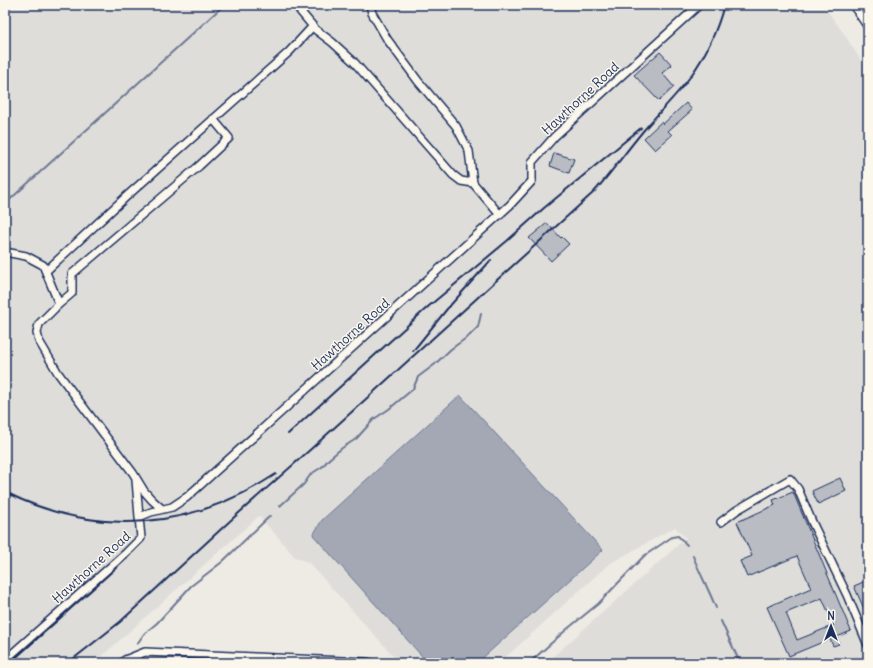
<svg xmlns="http://www.w3.org/2000/svg" width="873" height="668" font-family="Delius,sans-serif">
  <style>
    .built { fill: #deddda }
    .water { fill: #a3a8b4; stroke: #6d7892 }
    .lines { fill: none; stroke-linecap: round; stroke-linejoin: round }
    .stream { stroke: #6d7892; stroke-width: 2 }
    .building { fill: #b9bcc3; stroke: #1b2f5e; fill-rule: evenodd }
    .minor-casing { stroke: #1b2f5e; stroke-width: 10 }
    .minor { stroke: #fbf7ec; stroke-width: 7 }
    .rail { stroke: #1b2f5e; stroke-width: 2 }
    .labels { text-anchor: middle; stroke-width: 3; stroke-linejoin: round; paint-order: stroke }
    .street-label { font-size: 13px; fill: #1b2f5e; stroke: #fbf7ec }
  </style>
  <rect width="100%" height="100%" fill="#eeebe4"/>
  <filter id="ink" filterUnits="userSpaceOnUse"><feTurbulence type="fractalNoise" baseFrequency=".025" numOctaves="2"/><feDisplacementMap in="SourceGraphic" scale="8" xChannelSelector="R" yChannelSelector="G"/><feConvolveMatrix kernelMatrix="1 2 1 2 8 2 1 2 1" color-interpolation-filters="sRGB"/></filter>
  <g filter="url(#ink)">
    <path class="built" d="M5,5H823L842,31L868,71V663H546L686,538L675,527L609,564L499,663H400L309,563L295,557L259,516L94,663H5Z"/>
    <path class="water" d="M460,395L603,550L477,663H428L313,535L322,520Z"/>
    <g class="lines">
      <path class="stream" d="M5,204L224,5
        M280,506L304,484L311,474L322,467L329,459L342,448L356,439L374,419L389,409L413,389L418,377L434,365L451,349L469,336L478,327L481,314
        M693,556C700,574 709,590 716,608
        M721,621L740,663
        M137,644L144,634L157,623L191,586L222,562L270,516
        M529,663L566,630L598,604L644,556L672,537L678,536L687,545"/>
    </g>
    <path class="building" d="M660,52L672,65L662,73L674,87L659,101L634,75Z
      M686,103L692,110L668,131L672,135L655,150L644,138L661,122L663,124Z
      M554,153L574,159L569,173L550,166Z
      M547,223L561,238L562,237L569,244L551,261L529,238Z
      M840,478L846,491L818,504L812,491Z
      M793,492L851,631L837,637L839,644L833,646L830,639L789,656L767,607L811,588L797,556L747,577L740,561L752,556L737,522L775,505L773,500ZM822,598L834,625L797,640L786,613Z
      M868,580V618L854,586Z"/>
    <g class="lines">
      <defs>
        <path id="minor" d="M298,5L300,11L316,30L332,42L354,62L453,175L461,181L473,183
          M370,5L372,13L387,39L418,81L456,126L469,151L473,183L500,215
          M853,5L868,27
          M5,252L26,256L43,265L59,304L39,324L37,333L39,341L58,373L133,473L144,491L152,500L162,509
          M46,271L128,195L289,52L313,26
          M59,304L72,293V274L199,166L229,138L213,119
          M136,480L139,517
          M721,522L737,510L790,479L798,489L812,522L847,595L868,645
          M5,660L126,553L141,538L139,517L151,512L172,507L187,497L510,205L532,181V162L555,136L699,5
          M122,663L125,660L145,652L365,662L371,663"/>
      </defs>
      <use href="#minor" class="minor-casing"/>
      <use href="#minor" class="minor"/>
      <path class="rail" d="M413,351L447,309L491,260
        M288,434L429,306L507,241L544,208L641,128
        M5,492C97,538 191,530 276,474
        M10,663L118,566
        M68,663L120,622L231,520L312,448L594,192C612,172 627,150 644,130C659,112 677,95 690,77C706,55 717,31 724,5"/>
    </g>
  </g>
  <g class="labels">
    <g class="street-label">
      <text transform="translate(580 98) rotate(-43)" y="5">Hawthorne Road</text>
      <text transform="translate(350 334) rotate(-42)" y="5">Hawthorne Road</text>
      <text transform="translate(91 567) rotate(-42)" y="5">Hawthorne Road</text>
    </g>
  </g>
  <rect width="873" height="668" fill="none" stroke="#fbf7ec" stroke-width="20"/>
  <rect x="10" y="10" width="853" height="648" fill="none" stroke="#1b2f5e" stroke-width="1.5" filter="url(#ink)"/>
  <g transform="translate(831 626)" stroke="#fbf7ec" stroke-width="3" paint-order="stroke">
  <path d="M0-3L7 15L0 10L-7 15Z" fill="#1b2f5e"/>
  <text y="-6" font-size="11" font-weight="bold" text-anchor="middle" fill="#1b2f5e">N</text>
  </g>
</svg>
